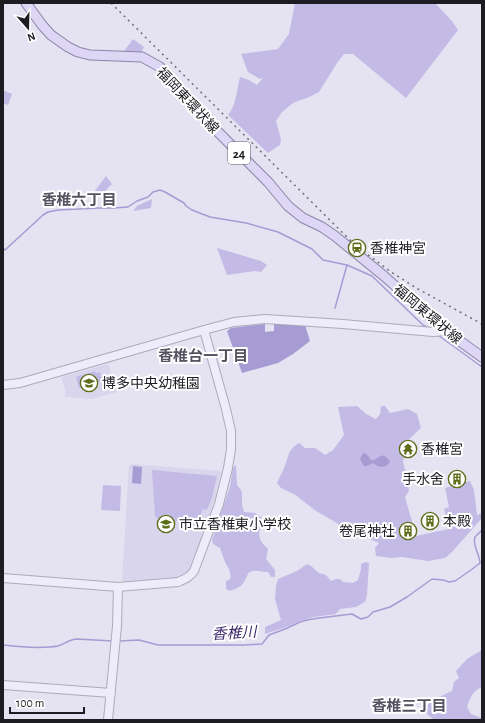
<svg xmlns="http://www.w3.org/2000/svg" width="485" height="723" font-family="'Alegreya Sans','Noto Sans JP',sans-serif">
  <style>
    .built { fill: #d9d5ec }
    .green { fill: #c3bbe6 }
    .water { fill: #a79bd3 }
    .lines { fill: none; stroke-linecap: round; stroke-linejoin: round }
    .stream { stroke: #a79bd3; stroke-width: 1.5 }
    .secondary-casing { stroke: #adaab9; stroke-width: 10 }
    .primary-casing { stroke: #8b84a7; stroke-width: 11 }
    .secondary { stroke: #eeebfa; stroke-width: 8 }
    .primary { stroke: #ddd7f5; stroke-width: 9 }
    .rail { stroke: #706f79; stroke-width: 1.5; stroke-dasharray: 2 4; stroke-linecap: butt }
    .labels { text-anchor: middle; stroke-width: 4; stroke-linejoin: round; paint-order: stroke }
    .shield { fill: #fff; stroke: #616064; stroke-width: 1 }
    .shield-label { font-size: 13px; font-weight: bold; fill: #1d1c22 }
    .street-label { font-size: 14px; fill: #1d1c22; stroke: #fff }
    .poi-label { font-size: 14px; fill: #1d1c22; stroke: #fff; text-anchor: start }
    .neighbourhood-label { font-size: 15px; font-weight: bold; fill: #555360; stroke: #fff }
    .water-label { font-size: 15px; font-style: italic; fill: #3f2b6e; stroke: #fff }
  </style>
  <rect width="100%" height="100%" fill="#e5e2f2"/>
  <path class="built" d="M108,364L117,392L92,399L65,397V389L61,377Z
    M132,464L221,471L215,498L192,567L186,574L180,577L174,579L124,583L122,580L129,466Z"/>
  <path class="green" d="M295,3H435L452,21L458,30L406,98L353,54H344L337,63L319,92L309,97L293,103L282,112L276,121L281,139L280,145L268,153L228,115C236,106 237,89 240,77L249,80L257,85L263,78L260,79L248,72L241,54L278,49L289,34Z
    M133,39L144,47L141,53L124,51Z
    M3,90L12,94L8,105L3,103Z
    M106,176L112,184L105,191L94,192Z
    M152,199L151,208L133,211L137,206Z
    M217,248L261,261L267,265L261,272L255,271L227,275Z
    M95,371L96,373L100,372L102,381L79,388L76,377Z
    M357,406L366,414L376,419L380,414L381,406H385L390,413L408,409L417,414L421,428L407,441L403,462L406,473L409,491L405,497L416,536L449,529L444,509L449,507L445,488L470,481L474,490L477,515L482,513V518L452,552L445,558L428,561L402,557L392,558L376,556L375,548L379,543L349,530L316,511L294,494L281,488L277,483C279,478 282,473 284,468C289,457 287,450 299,443L305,448H315L325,455L333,450L344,435L338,407Z
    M236,465L237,485L241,490L242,494V505L244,512L255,513L262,518L263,524C256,534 259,541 268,549L266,559L275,570V577H271L268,572C260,572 257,569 249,572C243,584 244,586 230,591L226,589V581L229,580L231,577L229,569L225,562L220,548L213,544L212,540L230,487L233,468Z
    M152,470L217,476L212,498L207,510L203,509L199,518L162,523L155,516Z
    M103,485L121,486L120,511L101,510Z
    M366,562L369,563L367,595L365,602L356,607L340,609L336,614L314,617L300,621L289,626L265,634V627L281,620L275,599L276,586L278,579L297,571L307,564L311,566L319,573L326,575L331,581L336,579H340L343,582L353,583L358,580L361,569V564Z
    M482,650V687C472,691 470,699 467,707L471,714L482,718V720H434L427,714L425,706L439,697L452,691L454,682L459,678L456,671L467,659Z"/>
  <path class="water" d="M265,324V332L274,331V324L305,325L310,341L293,354L278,363L242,373L227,331L231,328Z
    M363,453C368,453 368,457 371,460C380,460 381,449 390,461C387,469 378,468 373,463L367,466H364L360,459Z
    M133,466L142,467L141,484L132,483Z"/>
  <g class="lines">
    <path class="stream" d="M3,248L5,250L43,215L48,212L58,210L99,208H113L128,207L137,201L148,197L153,192L160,190L165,192L184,203L186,206L192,210L210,217L246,223L278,232L312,249L323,260L347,265L372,276L423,325L428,328
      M335,308L347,265
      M438,335L482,367
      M119,641L139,640L158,645H245L262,644L269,635L285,629L300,622L307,620L319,618L352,614L361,619L368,617L373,612L390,607L407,597L432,579L443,580L449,582L455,581L471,570L480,563C480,555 472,545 475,537C477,535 480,532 482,530
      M3,645C20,647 41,649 58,646C64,644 69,640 76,639L113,641"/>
    <defs>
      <path id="secondary" d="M3,385L20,383L204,330L234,322L265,319L343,324L433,332L446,331
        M3,578L118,587L178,582C185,579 190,577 194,571L219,504L228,468L231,449V431L226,409L204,330
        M3,685L111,693
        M108,720L117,626L118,587"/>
      <path id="primary" d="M26,3L42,25L51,35L68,47L78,52L90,55L142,57L160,67L218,132L268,182L288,206L303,218L322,227L335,236L384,276L446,331L482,357"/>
    </defs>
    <use href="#secondary" class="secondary-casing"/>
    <use href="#primary" class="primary-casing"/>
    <use href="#secondary" class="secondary"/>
    <use href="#primary" class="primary"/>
    <path class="rail" d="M111,3L355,245L391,272L418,289L482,324"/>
  </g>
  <defs>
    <symbol id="station-ring" viewBox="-11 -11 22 22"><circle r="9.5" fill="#fff" stroke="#5d6e19" stroke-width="1.5"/><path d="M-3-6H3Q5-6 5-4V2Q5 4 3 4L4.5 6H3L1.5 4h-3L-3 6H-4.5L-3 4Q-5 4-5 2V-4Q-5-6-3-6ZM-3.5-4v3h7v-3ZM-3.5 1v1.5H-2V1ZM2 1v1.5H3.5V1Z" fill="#5d6e19"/></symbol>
    <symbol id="school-ring" viewBox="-11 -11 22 22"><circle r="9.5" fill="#fff" stroke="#5d6e19" stroke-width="1.5"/><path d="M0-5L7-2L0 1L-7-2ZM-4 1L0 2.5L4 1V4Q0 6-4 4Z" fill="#5d6e19"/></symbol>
    <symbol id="temple-ring" viewBox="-11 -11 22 22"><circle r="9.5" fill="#fff" stroke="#5d6e19" stroke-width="1.5"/><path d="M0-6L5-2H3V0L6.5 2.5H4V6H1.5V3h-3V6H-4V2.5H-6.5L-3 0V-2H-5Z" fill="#5d6e19"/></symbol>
    <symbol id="building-ring" viewBox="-11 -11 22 22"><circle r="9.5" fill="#fff" stroke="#5d6e19" stroke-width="1.5"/><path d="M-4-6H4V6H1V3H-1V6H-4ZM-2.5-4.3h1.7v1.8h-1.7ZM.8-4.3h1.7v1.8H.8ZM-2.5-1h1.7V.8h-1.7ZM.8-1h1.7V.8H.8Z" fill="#5d6e19"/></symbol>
  </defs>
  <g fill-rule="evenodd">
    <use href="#station-ring" x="347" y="238" width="20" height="20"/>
    <use href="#school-ring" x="79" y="373" width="20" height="20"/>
    <use href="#temple-ring" x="398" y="439" width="20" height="20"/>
    <use href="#building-ring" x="447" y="469" width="20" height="20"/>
    <use href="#building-ring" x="420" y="511" width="20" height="20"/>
    <use href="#school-ring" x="156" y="514" width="20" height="20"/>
    <use href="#building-ring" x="398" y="521" width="20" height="20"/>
  </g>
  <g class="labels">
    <rect class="shield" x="228" y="142" width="22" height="22" rx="3"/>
    <g class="shield-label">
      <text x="239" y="158">24</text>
    </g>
    <g class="street-label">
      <text transform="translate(188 100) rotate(47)" y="5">福岡東環状線</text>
      <text transform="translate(428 314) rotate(40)" y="5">福岡東環状線</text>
    </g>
    <g class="poi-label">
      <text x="370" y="253">香椎神宮</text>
      <text x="102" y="388">博多中央幼稚園</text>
      <text x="421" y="454">香椎宮</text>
      <text x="444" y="484" text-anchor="end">手水舍</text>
      <text x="443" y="526">本殿</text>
      <text x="179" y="529">市立香椎東小学校</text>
      <text x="395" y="536" text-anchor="end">卷尾神社</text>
    </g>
    <g class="neighbourhood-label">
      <text x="79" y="205">香椎六丁目</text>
      <text x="203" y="361">香椎台一丁目</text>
      <text x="409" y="711">香椎三丁目</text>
    </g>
    <g class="water-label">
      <text transform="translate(234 633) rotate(-3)" y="5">香椎川</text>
    </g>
  </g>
  <rect width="485" height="723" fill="none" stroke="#1d1c22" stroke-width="8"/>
  <g transform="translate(28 28) rotate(160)" stroke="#ffffff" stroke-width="3" paint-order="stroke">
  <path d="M0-3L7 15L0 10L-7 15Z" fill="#1d1c22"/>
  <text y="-6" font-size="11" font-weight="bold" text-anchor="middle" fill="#1d1c22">N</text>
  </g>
  <path d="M10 707v6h74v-6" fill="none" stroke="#1d1c22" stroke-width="2"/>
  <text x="16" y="707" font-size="12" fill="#1d1c22" stroke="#ffffff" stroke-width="3" paint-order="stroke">100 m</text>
</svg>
